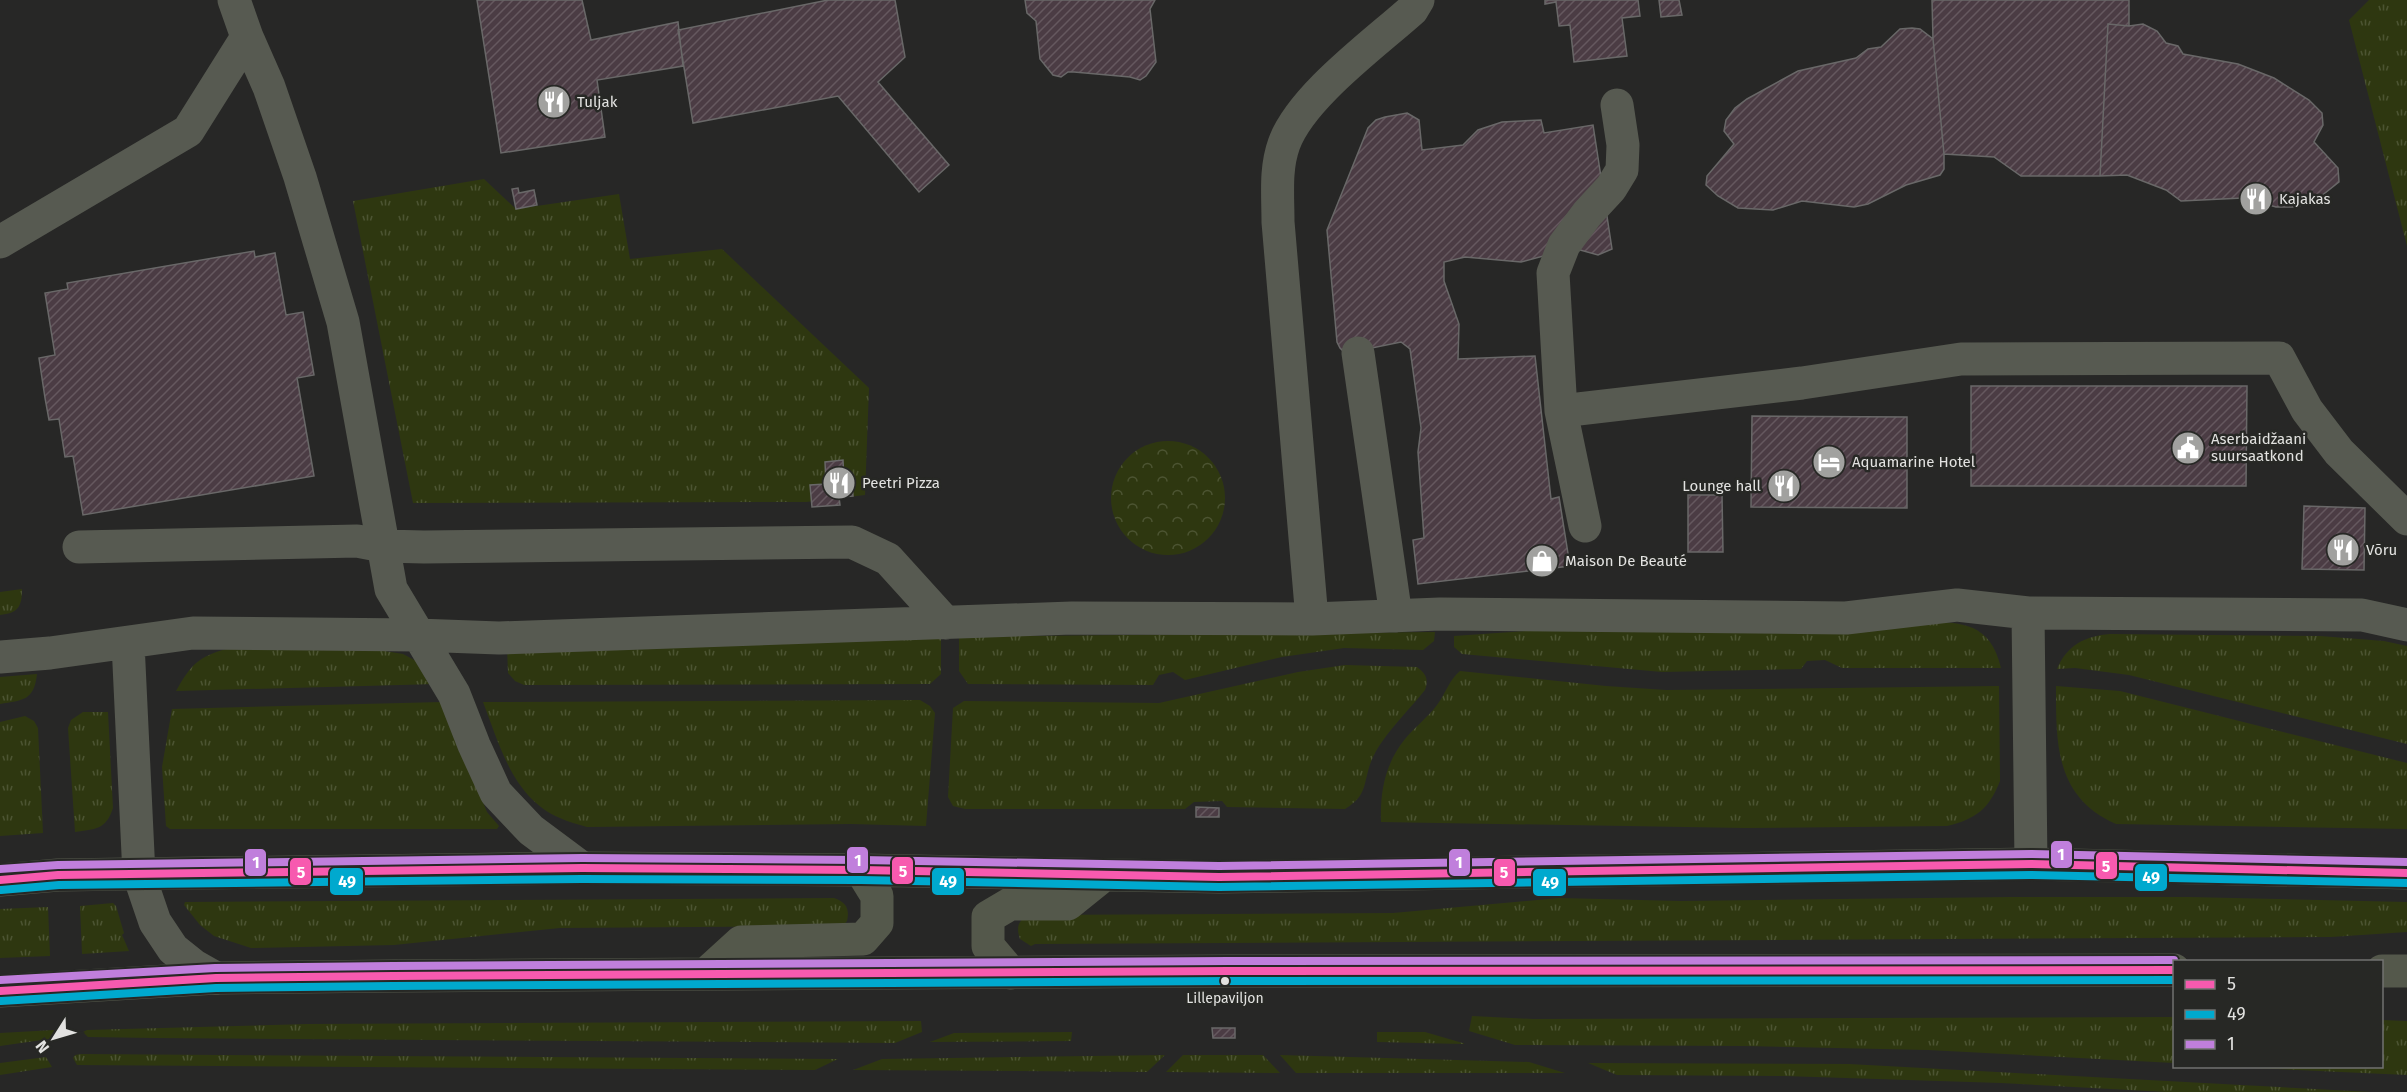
<svg xmlns="http://www.w3.org/2000/svg" width="2407" height="1092" font-family="'Fira Sans',sans-serif">
  <style>
    .grass { fill: url(#grass-tufts) }
    .forest { fill: url(#forest-crowns) }
    .building { fill: url(#building-hatch); stroke: #696868; stroke-width: 1.5 }
    .lines { fill: none; stroke-linecap: round; stroke-linejoin: round }
    .minor { stroke: #575a51; stroke-width: 33 }
    .major { stroke: #54584b; stroke-width: 33 }
    .bus-1-casing { stroke: #272825; stroke-width: 12 }
    .bus-2-casing { stroke: #272825; stroke-width: 12 }
    .bus-3-casing { stroke: #272825; stroke-width: 12 }
    .bus-1 { stroke: #f75aaf; stroke-width: 8 }
    .bus-2 { stroke: #00a9ce; stroke-width: 8 }
    .bus-3 { stroke: #c07fdc; stroke-width: 8 }
    .bus-dot { fill: #e2e2e0; stroke: #272825; stroke-width: 2 }
    .labels { text-anchor: middle; stroke-width: 5; stroke-linejoin: round; paint-order: stroke }
    .bus-label { font-size: 14px; fill: #e2e2e0; stroke: #272825 }
    .poi-label { font-size: 15px; fill: #e2e2e0; stroke: #272825; text-anchor: start }
    .line-badge { stroke: #272825; stroke-width: 2 }
    .badge-label { font-size: 16px; text-anchor: middle; font-weight: bold; fill: #fff }
  </style>
  <defs>
    <pattern id="grass-tufts" width="24" height="20" patternUnits="userSpaceOnUse" patternTransform="scale(1.5)"><rect width="24" height="20" fill="#2e3710"/><path d="M3 7l-1-3M5 7V3M7 7l1-3M15 17l-1-3M17 17v-4M19 17l1-3" fill="none" stroke="#4c5432"/></pattern>
    <pattern id="forest-crowns" width="20" height="18" patternUnits="userSpaceOnUse" patternTransform="scale(1.5)"><rect width="20" height="18" fill="#2e3710"/><path d="M2 6a3 3 0 1 1 6 0M12 15a3 3 0 1 1 6 0" fill="none" stroke="#4c5432"/></pattern>
    <pattern id="building-hatch" width="6" height="6" patternUnits="userSpaceOnUse" patternTransform="scale(1.5)"><rect width="6" height="6" fill="#4b3c44"/><path d="M-1 1l2-2M0 6l6-6M5 7l2-2" fill="none" stroke="#65585f"/></pattern>
  </defs>
  <rect width="100%" height="100%" fill="#272726"/>
  <path class="grass" d="M2369,0H2407V246L2349,20Z
    M484,179L516,209L619,194L630,259L722,249L869,388L865,495L806,502L413,503L353,201Z
    M22,589C22,607 18,613 0,615V592Z
    M1919,622C1960,622 1990,621 2001,668H1842L1825,660L1807,661L1801,669L1662,672L1462,654L1454,647V636L1526,631Z
    M959,629L1025,636L1435,632L1434,641L1423,650L1344,648L1282,657L1185,680L1173,672L1159,675L1153,685L968,684L959,671Z
    M941,634V674L930,684L524,685L515,681L508,673L507,647Z
    M2110,634L2320,636L2384,641L2407,646V744L2129,675L2075,668L2057,669C2067,645 2085,636 2110,634Z
    M233,647L379,650L403,654L418,662L437,684L176,691C193,661 200,656 233,647Z
    M1345,665L1417,667C1426,674 1429,679 1425,690C1409,710 1384,734 1373,757C1362,781 1370,794 1345,809L1227,807L1222,801L1194,802L1185,809H965L953,806L948,797L953,708L964,701L1159,703L1298,672Z
    M1460,671L1606,686L1666,690L1999,686L2000,781C1989,809 1976,819 1947,826L1745,828L1381,822C1380,791 1385,764 1405,739C1415,727 1428,717 1437,705C1446,693 1449,680 1460,671Z
    M37,674C34,701 23,700 0,704V677Z
    M2056,686L2120,691L2407,763V829L2116,824C2055,797 2056,744 2056,686Z
    M920,700L930,706L935,713L926,826L851,824L587,827C578,824 568,822 560,818C513,798 500,746 483,702Z
    M442,702L487,812L499,826L497,829H170L166,826L162,767L172,709Z
    M83,712H108L113,808C106,830 95,829 75,832L68,728L71,720Z
    M25,716L34,721L38,728L43,833L0,836V722Z
    M2011,897H2189L2407,902V932L2331,937L1035,944L1031,946L1020,939C1016,927 1018,921 1028,915L1393,913L1559,898L1681,901Z
    M834,898C846,902 850,909 847,921L843,926L560,928L394,945L251,948L214,936L200,925L184,905L185,902Z
    M113,903L116,906L124,933L122,935L129,951L82,954L80,906Z
    M48,907L50,956L0,958V909Z
    M1472,1016L1533,1019L2174,1017V1063L1928,1050L1745,1046L1515,1045L1469,1031Z
    M2382,1020L2407,1021V1075L2233,1067L2382,1066Z
    M921,1021L922,1032L895,1043L154,1038L88,1037L83,1032L87,1030L308,1024Z
    M54,1030L53,1036L49,1039L0,1046V1033Z
    M1072,1032L1071,1041L930,1042L954,1033Z
    M1377,1032H1425L1466,1044L1377,1042Z
    M81,1054L838,1059L815,1070L77,1065L73,1058L75,1055Z
    M1165,1055L1147,1072L853,1070L882,1059Z
    M1183,1055H1263L1280,1073L1166,1072Z
    M1280,1055L1529,1062L1565,1073H1296Z
    M46,1057L52,1067L0,1075V1063Z
    M1588,1063L1849,1064L2371,1092H2166L2001,1083L1784,1076L1617,1075Z"/>
  <path class="forest" d="M1111 498a57 57 0 1 1 114 0a57 57 0 1 1-114 0Z"/>
  <path class="building" d="M477,0H582L591,40L678,22L683,66L597,80L605,137L501,153Z
    M828,0H895L905,57L878,82L949,165L919,192L838,96L693,123L678,30Z
    M1025,0H1155L1150,9L1156,62L1146,76L1140,80L1130,77L1074,72H1068L1061,77L1053,75L1040,59L1036,21L1027,13Z
    M1545,0H1638L1640,16L1622,18L1627,56L1574,62L1570,25L1559,26L1556,2L1545,4Z
    M1659,0H1679L1682,15L1661,17Z
    M1932,0H2129V26L2108,24L2100,176H2021L1994,157L1944,154L1933,39Z
    M2108,24L2129,26L2143,24L2157,31L2166,43L2178,46L2183,54L2238,64L2274,78L2309,100L2322,113L2323,125L2314,142L2338,168L2339,182L2316,200L2296,207H2276L2243,198L2181,201L2166,190L2127,175L2100,176Z
    M1912,28L1920,29L1933,39L1944,154V169L1940,175L1906,185L1868,204L1854,207L1802,201L1773,210L1738,208L1718,196L1706,185L1707,176L1734,144L1724,131L1726,120L1735,108L1747,99L1798,71L1856,58L1868,49L1881,47L1900,29Z
    M1407,113L1419,120L1422,150L1463,145L1478,130L1502,122L1541,120L1544,133L1593,125L1612,249L1598,255L1573,248L1521,262L1465,257L1444,262V281L1459,324L1458,359L1535,356L1551,499L1559,497L1570,566L1418,584L1413,540L1424,538L1418,452L1421,428L1410,349L1401,342L1352,352H1344L1340,348L1337,342L1327,230L1368,128L1376,120L1385,117Z
    M518,188L519,193L534,190L537,205L516,209L512,189Z
    M254,251L255,257L275,253L286,315L303,312L314,375L297,378L314,476L83,515L73,456L65,457L59,419L49,420L45,398L39,358L55,355L45,293L68,289L67,283Z
    M1971,386H2247L2246,486H1971Z
    M1752,416L1907,417V508L1751,507Z
    M843,460L844,482L852,481L853,496L839,497L840,505L812,507L810,485L826,484L825,462Z
    M1688,495H1722L1723,552H1688Z
    M2304,506L2365,508L2364,570L2302,569Z
    M1196,807L1219,808V817H1196Z
    M1212,1028H1235V1038H1213Z"/>
  <g class="lines">
    <path class="minor" d="M234,0L247,37L269,87L300,177L343,322L391,589L454,694L474,745L496,793L531,830L582,868
      M0,242L188,131L247,37
      M1358,353L1396,616
      M1561,411L1553,273L1564,245L1587,214L1611,188L1622,170L1623,145L1617,105
      M1585,526L1561,411L1802,383L1961,359L2279,358L2307,410L2339,452L2407,519
      M79,547L357,541L383,546L424,547L852,542L888,559L946,623
      M2028,613L2031,864
      M1312,619L1278,222C1278,195 1275,169 1284,144C1301,97 1374,44 1412,10L1418,0
      M128,643L139,875L155,922L173,949L193,965L216,978
      M0,657L50,653L193,633L417,635L499,638L1072,618L1312,619L1440,614L1846,618L1957,605L2028,613L2362,615L2407,625"/>
    <path class="major" d="M0,880L58,875L582,868L861,870L1219,877L2031,864L2407,873
      M2382,971H2407
      M707,973L741,942L863,939L877,923V896L861,870
      M1011,973L988,946V917L1010,904H1068L1104,875
      M0,991L216,978L393,976L1228,971L2174,970"/>
    <defs>
      <path id="bus-1" d="M0,880L58,875L582,868L861,870L1219,877L2031,864L2407,873
        M0,991L216,978L393,976L1228,971L2174,970"/>
      <path id="bus-2" d="M1,890L59,885L582,879L861,880L1219,887L2031,875L2407,883
        M1,1001L216,988L393,986L1228,981L2174,980"/>
      <path id="bus-3" d="M0,869L58,865L582,858L861,860L1219,866L2031,854L2407,862
        M0,980L215,968L393,966L1228,961L2174,960"/>
    </defs>
    <use href="#bus-1" class="bus-1-casing"/>
    <use href="#bus-2" class="bus-2-casing"/>
    <use href="#bus-3" class="bus-3-casing"/>
    <use href="#bus-1" class="bus-1"/>
    <use href="#bus-2" class="bus-2"/>
    <use href="#bus-3" class="bus-3"/>
  </g>
  <defs>
    <symbol id="restaurant-disc" viewBox="-11 -11 22 22"><circle r="9.5" fill="#a1a19f" stroke="#272825"/><path d="M-5-6h1v4h1v-4h1v4h1v-4h1v5L-1.5 .5V6h-2V.5L-5-1ZM5-6V6H3V1.5H1.5Q1.5-4 5-6Z" fill="#fff"/></symbol>
    <symbol id="civic-disc" viewBox="-11 -11 22 22"><circle r="9.5" fill="#a1a19f" stroke="#272825"/><path d="M-.6-6.5H3V-4.5H.6V-3L4-1V1h2V6H-6V1h2V-1L-.6-3ZM-1.2 2.5V6h2.4V2.5Z" fill="#fff"/></symbol>
    <symbol id="hotel-disc" viewBox="-11 -11 22 22"><circle r="9.5" fill="#a1a19f" stroke="#272825"/><path d="M-6-4.5h1.5V1H6V5H4.5V3h-9V5H-6ZM-4 0a1.8 1.8 0 1 1 3.6 0ZM.5 0V-2.5h3Q6-2.5 6 0Z" fill="#fff"/></symbol>
    <symbol id="shop-disc" viewBox="-11 -11 22 22"><circle r="9.5" fill="#a1a19f" stroke="#272825"/><path d="M-5-2.5h2.3a2.7 3.5 0 0 1 5.4 0H5L5.5 6h-11ZM-1.5-2.5h3a1.5 2.3 0 0 0-3 0Z" fill="#fff"/></symbol>
  </defs>
  <g fill-rule="evenodd">
    <use href="#restaurant-disc" x="535" y="83" width="38" height="38"/>
    <use href="#restaurant-disc" x="2237" y="180" width="38" height="38"/>
    <use href="#civic-disc" x="2169" y="429" width="38" height="38"/>
    <use href="#hotel-disc" x="1810" y="443" width="38" height="38"/>
    <use href="#restaurant-disc" x="820" y="464" width="38" height="38"/>
    <use href="#restaurant-disc" x="1765" y="467" width="38" height="38"/>
    <use href="#restaurant-disc" x="2324" y="531" width="38" height="38"/>
    <use href="#shop-disc" x="1523" y="542" width="38" height="38"/>
  </g>
  <circle class="bus-dot" cx="1225" cy="981" r="5"/>
  <g class="labels">
    <g class="bus-label">
      <text x="1225" y="1003">Lillepaviljon</text>
    </g>
    <g class="poi-label">
      <text x="577" y="107">Tuljak</text>
      <text x="2279" y="204">Kajakas</text>
      <text x="2211" y="444">Aserbaidžaani<tspan x="2211" dy="17">suursaatkond</tspan></text>
      <text x="1852" y="467">Aquamarine Hotel</text>
      <text x="862" y="488">Peetri Pizza</text>
      <text x="1761" y="491" text-anchor="end">Lounge hall</text>
      <text x="2366" y="555">Võru</text>
      <text x="1565" y="566">Maison De Beauté</text>
    </g>
  </g>
  <g class="line-badge">
    <rect x="2050" y="840" width="23" height="29" rx="6" fill="#c07fdc"/>
    <rect x="846" y="846" width="23" height="28" rx="6" fill="#c07fdc"/>
    <rect x="244" y="848" width="23" height="29" rx="6" fill="#c07fdc"/>
    <rect x="1448" y="848" width="23" height="29" rx="6" fill="#c07fdc"/>
    <rect x="2095" y="851" width="23" height="29" rx="6" fill="#f75aaf"/>
    <rect x="891" y="856" width="23" height="29" rx="6" fill="#f75aaf"/>
    <rect x="289" y="857" width="23" height="29" rx="6" fill="#f75aaf"/>
    <rect x="1493" y="858" width="23" height="29" rx="6" fill="#f75aaf"/>
    <rect x="2134" y="863" width="34" height="29" rx="6" fill="#00a9ce"/>
    <rect x="329" y="867" width="35" height="29" rx="6" fill="#00a9ce"/>
    <rect x="931" y="867" width="34" height="29" rx="6" fill="#00a9ce"/>
    <rect x="1532" y="868" width="35" height="29" rx="6" fill="#00a9ce"/>
  </g>
  <g class="badge-label">
    <text x="2061" y="860">1</text>
    <text x="858" y="866">1</text>
    <text x="256" y="868">1</text>
    <text x="1459" y="868">1</text>
    <text x="2106" y="872">5</text>
    <text x="903" y="877">5</text>
    <text x="301" y="878">5</text>
    <text x="1504" y="878">5</text>
    <text x="2151" y="883">49</text>
    <text x="347" y="887">49</text>
    <text x="948" y="887">49</text>
    <text x="1550" y="888">49</text>
  </g>
  <rect x="2173" y="960" width="210" height="108" fill="#272825" stroke="#727270" stroke-width="1.5"/>
  <rect x="2185" y="980" width="30" height="9" fill="#f75aaf" stroke="#727270" stroke-width="1.5"/>
  <text x="2227" y="990" font-size="18" fill="#e2e2e0">5</text>
  <rect x="2185" y="1010" width="30" height="9" fill="#00a9ce" stroke="#727270" stroke-width="1.5"/>
  <text x="2227" y="1020" font-size="18" fill="#e2e2e0">49</text>
  <rect x="2185" y="1040" width="30" height="9" fill="#c07fdc" stroke="#727270" stroke-width="1.5"/>
  <text x="2227" y="1050" font-size="18" fill="#e2e2e0">1</text>
  <g transform="translate(54 1038) rotate(233)" stroke="#272825" stroke-width="4.5" paint-order="stroke">
  <path d="M0-4.5L10 22L0 15L-10 22Z" fill="#e2e2e0"/>
  <text y="-9" font-size="16" font-weight="bold" text-anchor="middle" fill="#e2e2e0">N</text>
  </g>
</svg>
